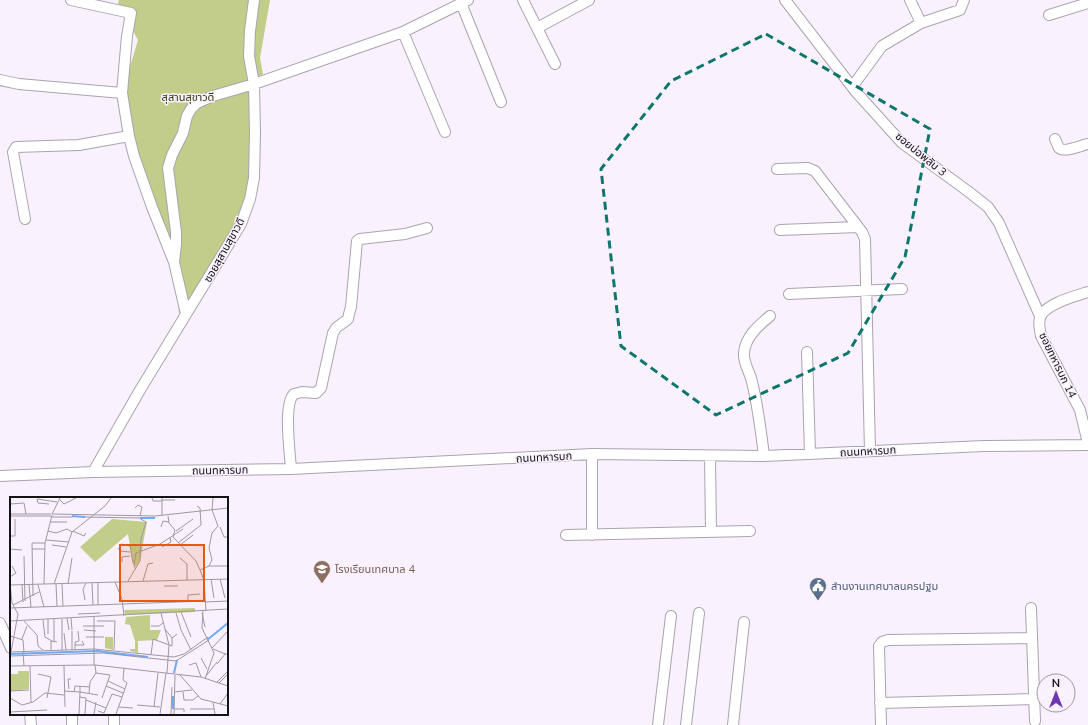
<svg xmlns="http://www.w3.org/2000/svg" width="1088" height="725" font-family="Mulish,'Noto Sans Thai',sans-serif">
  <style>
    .green { fill: #c2cd8a }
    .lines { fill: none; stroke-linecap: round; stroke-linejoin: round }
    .street-casing { stroke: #aba3af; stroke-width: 12 }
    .street { stroke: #fff; stroke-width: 10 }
    .marked { fill: none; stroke: #0f766e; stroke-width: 3; stroke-dasharray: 8 5; stroke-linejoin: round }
    .labels { text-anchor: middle; stroke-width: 3; stroke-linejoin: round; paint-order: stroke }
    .park-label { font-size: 11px; fill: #33380d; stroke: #faf1fe }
    .street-label { font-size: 11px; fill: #161317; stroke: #faf1fe }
    .education-label { font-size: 11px; fill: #785e54; stroke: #faf1fe; text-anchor: start }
    .service-label { font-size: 11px; fill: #4e5e75; stroke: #faf1fe; text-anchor: start }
    .inset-river { fill: none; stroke: #6faaf6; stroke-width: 2 }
    .inset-road { fill: none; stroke: #9f98a2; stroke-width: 1 }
    .view { fill: #e8590c; fill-opacity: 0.15; stroke: #e8590c; stroke-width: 2 }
    .inset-edge { fill: none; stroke: #161317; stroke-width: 2 }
  </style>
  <rect width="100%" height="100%" fill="#faf1fe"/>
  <path class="green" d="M119,0H270L260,58L263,74L252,80L250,199L223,253L179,314L174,262L135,150L122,93L138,40L118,3Z"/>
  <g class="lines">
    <defs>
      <path id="street" d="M71,0L131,13L127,36L122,93L129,136L134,156L152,207L174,262L186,314
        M523,0L555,64
        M785,0L856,92L902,143L969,192L988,207L999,223L1040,316
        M910,0L921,23
        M461,3L501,102
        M1049,15L1088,3
        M537,28L589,0
        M403,32L445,132
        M0,80L19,84L122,93
        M852,87L882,46L921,23L960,10L964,0
        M1055,139C1056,141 1058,146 1059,148C1064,153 1082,145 1088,144
        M777,169L808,168L815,171L862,232L865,239L870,451
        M25,219L13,152L16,147L79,145L129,136
        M780,230L858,227
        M174,262L176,244V232L168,168L172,155L183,133L187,116L191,109L197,103L213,96L254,84L403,32L468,0
        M1088,292C1075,296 1044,304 1040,318C1038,324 1040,330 1041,336L1080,410L1088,443
        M789,294L902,289
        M807,352L810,454
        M592,454V535
        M710,456L711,532
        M764,456C761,431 758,406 752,382C750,372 743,363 744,353C745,337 759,325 770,316
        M291,469C290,453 283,404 294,394L302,392L316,393L321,388L333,333L336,328L348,319L349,314L351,307L357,241L360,239L405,234L427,228
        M93,472L140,390L241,224L250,199L254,178L255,133L254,84L249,56L250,31L254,0
        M0,476L93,472L291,469L592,454L764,456L984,446L1088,445
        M566,535L750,531
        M1031,608L1035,721
        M0,623L11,648
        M880,703L1035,699
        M30,714L31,725
        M72,714V725
        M114,725V714
        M658,725L671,616
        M686,725L699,613
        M733,725L744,622
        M881,725L879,646L882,642L888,640L1032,638"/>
    </defs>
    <use href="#street" class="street-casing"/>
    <use href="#street" class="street"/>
  </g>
  <path class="marked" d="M766,34L930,129L905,257L848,353L716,415L621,346L601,169L671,81Z"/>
  <defs>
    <symbol id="school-pin" viewBox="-11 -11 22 30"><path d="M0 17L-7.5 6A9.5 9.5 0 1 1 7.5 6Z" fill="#8d6e63" stroke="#faf1fe"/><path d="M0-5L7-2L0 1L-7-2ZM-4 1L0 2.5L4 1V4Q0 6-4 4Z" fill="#fff"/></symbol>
    <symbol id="civic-pin" viewBox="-11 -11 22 30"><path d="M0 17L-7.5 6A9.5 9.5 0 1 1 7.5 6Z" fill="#5c6f8a" stroke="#faf1fe"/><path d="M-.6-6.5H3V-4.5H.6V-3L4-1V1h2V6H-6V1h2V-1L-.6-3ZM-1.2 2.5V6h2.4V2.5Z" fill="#fff"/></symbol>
  </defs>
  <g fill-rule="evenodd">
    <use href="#school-pin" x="312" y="559" width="20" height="27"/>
    <use href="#civic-pin" x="808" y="576" width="20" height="27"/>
  </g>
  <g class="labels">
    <g class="park-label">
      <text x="188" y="101">สุสานสุขาวดี</text>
    </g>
    <g class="street-label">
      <text transform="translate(921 154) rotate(39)" y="4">ซอยบ่อพลับ 3</text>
      <text transform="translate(224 250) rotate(-61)" y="4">ซอยสุสานสุขาวดี</text>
      <text transform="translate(1058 365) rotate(64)" y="4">ซอยทหารบก 14</text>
      <text transform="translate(868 451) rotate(-3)" y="4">ถนนทหารบก</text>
      <text transform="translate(544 457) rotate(-3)" y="4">ถนนทหารบก</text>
      <text transform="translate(220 470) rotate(-1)" y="4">ถนนทหารบก</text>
    </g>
    <g class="education-label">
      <text x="335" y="573">โรงเรียนเทศบาล 4</text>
    </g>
    <g class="service-label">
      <text x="831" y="590">สำนงานเทศบาลนครปฐม</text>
    </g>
  </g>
  <g transform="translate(10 497)">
    <rect width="218" height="218" fill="#faf1fe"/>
    <path d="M102,22L137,25L130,64L124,72L118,37L85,65L70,50ZM185,111V115L115,118L114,113ZM140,118V133H151L147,143L128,144V156L120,154V152H125V144L120,128L115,127L116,120ZM95,140H103V153L95,151ZM8,174H19V192L0,194V177H8Z" fill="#c2cd8a"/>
    <path class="inset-river" d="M62,19L75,20M130,21H145M197,143L218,126M0,157L87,154L138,160M164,176L167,163M163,199V212"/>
    <path class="inset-road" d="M142,1L143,4H152M152,1V18M50,3L54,7L66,1M152,3H165M0,7L14,6L16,17M39,7L28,6L27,2L47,5M125,11L128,8L132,10L130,19M0,17H41M42,17L145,19L218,11M42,17L50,1M0,19H41M158,19L159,26L165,33L163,40L186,64L190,73M42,20H63M74,20L129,21M40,25H57M151,30L153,24L159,25M210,30L214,40H218M38,34L46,36L57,32L62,35M63,34L74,39L76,36M166,34L183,22M0,39H5V22M36,43L59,45M168,46L191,28L190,11L187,9M111,47L120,49L123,66M42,48L56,50M170,48L183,38M152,50L161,45L160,41M108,51L110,54L120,55M0,52L12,53M22,52H35M14,59L15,104M170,61L177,67V83M112,65V60L120,59M124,68L126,56L150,47L173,32M199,69H218M0,80L6,76L2,69M201,82L204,101M210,82L215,101M118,84L130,64L131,42L136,25L129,21M133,84L138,67L143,66M105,85L112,102L114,119M0,86L2,106M82,86L83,108M88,86V108M34,87L218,82M44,87L62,35L95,9L101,1M46,87L47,109M52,87L53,109M58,87L62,61M0,88L34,87L35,46L42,18M12,88L13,105M19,88L21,110M28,88L34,110M154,89H168M23,99L22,46H35M75,103L73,92L76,86M178,105V98L190,97M196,105L218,104M3,108L29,95M0,111L196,104M193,114L192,131L204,156L195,182M196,114L194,83L190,73L199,69L202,63L199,51L202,36L208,29L202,13L203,1M171,115L181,140M151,116L159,148L157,176M166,116L171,133L181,153M192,116L195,130M68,117L90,116M57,121L59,133M61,121L62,133M38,122V137M44,122V144M52,122V153M33,123L35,140L42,144M0,124L218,112M14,124L27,138L28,149L33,153M87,124H105L104,153M73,129H94M141,129H149L153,126M155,132L162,141L167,137M74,133L86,134M62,134V153M54,136L56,153M0,139L13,143L14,155M76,140H94M12,142L17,129M65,148H74L72,144M202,151L218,134M203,152L218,158M41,153V144L47,145M65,153V145L69,144L68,134M0,155L84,152L164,160L174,157L198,140M1,155L8,117L2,106M13,155L14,169M141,158L143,142L162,149V141M0,159L93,156L166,164L199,143M191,161L197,172M207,167L215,157M84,168V120M179,168L186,166L191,180M0,169L85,168L191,180L218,189M20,169L21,205M54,169L55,210M86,176L100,178L92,201M28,177L41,180L37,201M170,178L191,202L203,205L205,217M196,179L207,165M98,184L115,192M207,185L218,174M209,186L218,177M70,189V195L88,198M96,189L113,196M59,192L58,182H61M0,194L19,193M54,194L70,195L69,217M64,195L65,189L80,190M164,195L182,193M173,195L174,203H183L188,199M79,196L80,185L86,176L85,168M70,200L76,201L75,217M0,201L12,208M76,203L96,211M203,205L218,209M210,207L218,196M12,208L23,205L35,196L54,198M127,208L150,210M109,210L123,211M144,210L148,176M164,212H174V215M180,212H204M88,214L94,216L102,197L112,200M0,215L37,213M84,217L86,205M106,217L117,186L113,183L114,171M150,217L156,176M161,217L162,190M164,217L165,178"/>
    <path class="view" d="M110,48H194V104H110Z"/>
    <rect width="218" height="218" class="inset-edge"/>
  </g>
  <g transform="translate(1056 693)"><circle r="19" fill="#faf1fe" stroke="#9f98a2"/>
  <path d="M0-3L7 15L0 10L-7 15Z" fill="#6d38af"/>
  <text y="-6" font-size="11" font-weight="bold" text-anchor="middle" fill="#161317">N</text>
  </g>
</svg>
